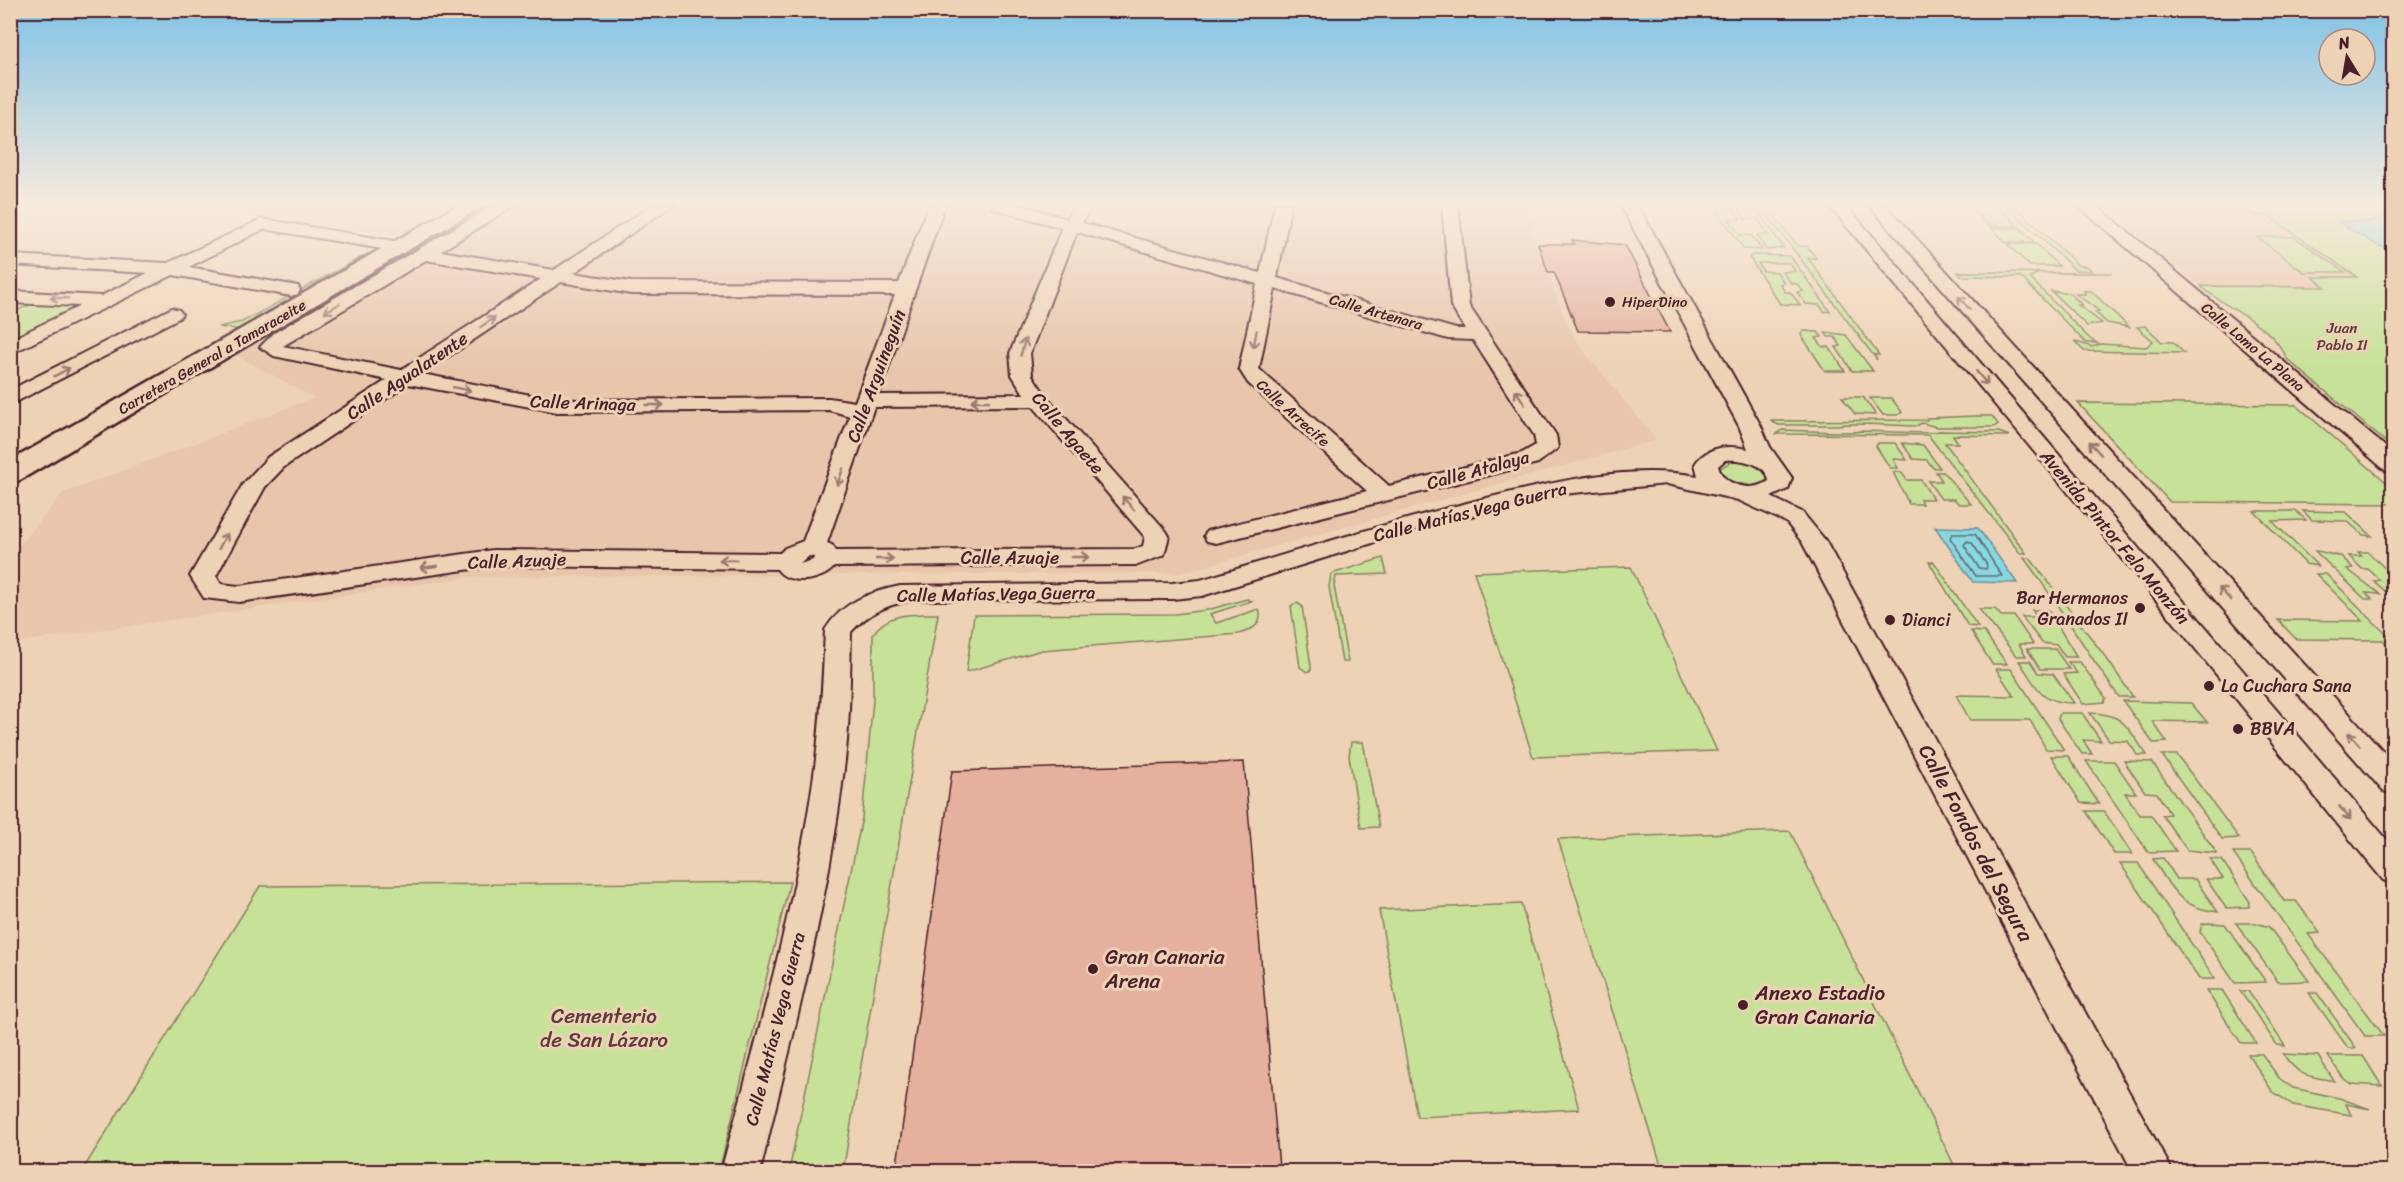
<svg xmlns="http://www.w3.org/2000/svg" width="2404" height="1182" font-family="Sriracha,sans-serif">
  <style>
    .built { fill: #e8c5ab }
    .green { fill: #c7e198; stroke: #888062; stroke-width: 1.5 }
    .water { fill: #87d8e1; stroke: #6f8e98; stroke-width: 1.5 }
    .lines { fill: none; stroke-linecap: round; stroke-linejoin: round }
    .shore { stroke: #626974; stroke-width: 1.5 }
    .building { fill: #e5b09d; stroke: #4a1f2b; stroke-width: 1.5 }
    .minor-casing { stroke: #4a1f2b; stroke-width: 4 }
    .major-casing { stroke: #4a1f2b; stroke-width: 5 }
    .minor { fill: #eed2b5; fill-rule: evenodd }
    .major { fill: #eed2b5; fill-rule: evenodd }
    .oneway { stroke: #9c7870 }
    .poi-dot { fill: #4a1f2b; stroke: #eed2b5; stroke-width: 2 }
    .labels { text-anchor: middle; stroke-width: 6; stroke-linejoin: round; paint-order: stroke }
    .far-poi-label { font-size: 15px; fill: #4a1f2b; stroke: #eed2b5; text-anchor: start }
    .far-street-label { font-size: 15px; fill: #4a1f2b; stroke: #eed2b5 }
    .far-park-label { font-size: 15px; fill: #5d3c3b; stroke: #eed2b5 }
    .street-label { font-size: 18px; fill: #4a1f2b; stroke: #eed2b5 }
    .poi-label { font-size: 18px; fill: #4a1f2b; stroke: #eed2b5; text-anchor: start }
    .near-street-label { font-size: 21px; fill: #4a1f2b; stroke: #eed2b5 }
    .near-poi-label { font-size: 21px; fill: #4a1f2b; stroke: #eed2b5; text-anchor: start }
    .near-park-label { font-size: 21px; fill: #5d3c3b; stroke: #eed2b5 }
  </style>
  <rect width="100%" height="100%" fill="#eed2b5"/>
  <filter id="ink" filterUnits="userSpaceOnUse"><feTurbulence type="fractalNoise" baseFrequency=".0167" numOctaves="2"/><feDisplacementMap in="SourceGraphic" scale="12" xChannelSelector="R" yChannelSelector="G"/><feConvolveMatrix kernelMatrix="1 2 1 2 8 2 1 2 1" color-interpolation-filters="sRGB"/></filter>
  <g filter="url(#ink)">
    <path class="built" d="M463,204L405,237L242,214L233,210V205Z
      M492,204H1527L1536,244L1566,321L1580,346L1656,440L1180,573L469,577L11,643L10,558L62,494L314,398L233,353Z
      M2100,204H2252L2358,277H2314L2326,287L2201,286Z"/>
    <path class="green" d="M1967,204H1995L2018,226H1989Z
      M2005,204H2012L2079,266H2087L2092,271L2075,270Z
      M2239,204H2393V448L2287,359C2270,321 2230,313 2201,286L2325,287L2313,277H2357L2267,215H2255Z
      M1766,206L1798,246H1807L1816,258H1808L1879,355H1874L1877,360L1768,216L1762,207Z
      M1721,209H1734L1740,219H1729L1740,235L1752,236L1762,250L1744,249L1717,211Z
      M1739,209L1758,211L1784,248L1766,250L1757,235H1768L1758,219H1745Z
      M1992,228H2020L2034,242H2005Z
      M2257,237H2294L2345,272H2304Z
      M2007,244H2036L2059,266H2030Z
      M374,253L375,255L244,330L219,327L242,322L367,254Z
      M1753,255L1790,256L1830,311L1825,312L1819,305L1806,304L1797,292L1803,291L1797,284L1791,283L1782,272L1795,271L1790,263H1758L1763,271L1777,272L1784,283L1780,284L1785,292H1790L1800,305L1780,304L1749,257Z
      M1958,272L2112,273H2040L2029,277L2090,339L2097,343H2086L2021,277L1962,276Z
      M2051,291L2071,294L2082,305H2078L2102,323L2087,326Z
      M2084,291H2091L2129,327L2107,323L2095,312L2099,311L2076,294H2086Z
      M36,302L82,304L11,342V313Z
      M2145,326L2162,342H2173L2184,353L2084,351L2074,341L2092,347L2101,344L2146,347L2153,341L2137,327Z
      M1803,331L1818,332L1822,337L1816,338L1823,347H1829L1845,371H1825L1801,335Z
      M1825,332L1846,335L1873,371H1852L1836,347L1841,346L1835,337H1828Z
      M1842,397H1863L1876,415L1855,414Z
      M1870,398H1891L1902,412L1898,415H1883Z
      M2078,403L2296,405L2393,488V504L2170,502Z
      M1975,416H1992L1998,424L1994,427H1936L1922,423L1916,426C1903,426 1845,422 1839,425H1779L1770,421L1927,420V418Z
      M1782,430C1795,430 1853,434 1860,431C1872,431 1933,435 1938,431L1999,432L2009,436L1953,435L1958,443H1945L2026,553H2020L1928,435L1777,434Z
      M1878,443H1895L1907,460L1893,459L1898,468H1890L1876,446Z
      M1902,443L1923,445L1940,468H1933L1927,460L1913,459Z
      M1732,461C1745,461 1761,463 1767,477L1766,481L1752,486L1726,480L1720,468Z
      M1893,472H1901L1907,480H1921L1933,499H1920L1922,504H1909Z
      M1936,472H1943L1971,504H1959L1954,499H1941L1928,481H1942Z
      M2254,511H2296L2306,520L2272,521L2318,566L2306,564Z
      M2303,511L2346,512L2372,536L2363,535L2347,521L2312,520Z
      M2315,551C2325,551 2331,556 2341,556L2353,568L2347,569L2380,594L2366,593L2372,599H2365Z
      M2358,552H2368L2393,576V595H2389L2374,581L2380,580L2368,569H2362L2349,556H2362Z
      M1383,558L1387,574L1336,576L1334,586L1348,662H1342L1329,587L1331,574Z
      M2024,558H2030L2107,659L2133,697H2119C2086,651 2058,603 2024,558Z
      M1929,562H1934L1978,627L1968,626Z
      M1631,567L1717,751L1533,757L1474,572Z
      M2316,574H2326L2393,641V651L2383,640L2296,639L2278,620L2363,621Z
      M1247,599L1252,601L1210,614L1216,623L1259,609C1264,624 1252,630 1239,634L1042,650L966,672L974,615L1175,614L1207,610Z
      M1297,603L1302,606L1311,666V670L1307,672L1300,667L1291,606Z
      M1979,609H1995L2001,616H2014L2033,644H2019L2026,656H2016Z
      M2032,610H2048L2077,657H2065L2057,645L2042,643L2022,617H2037Z
      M938,614L843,1171H789L862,818L873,700V634C887,612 915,614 938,614Z
      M1971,631L1984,632L2007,664H1992Z
      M2027,649H2055L2069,669H2040Z
      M2019,661H2030L2038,673L2053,674L2074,703C2040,703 2037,687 2019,661Z
      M2068,662H2080L2106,698L2104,702L2083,704L2063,674L2077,673Z
      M1996,669H2011L2064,750L2046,749L2030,720H1970L1956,695L2014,696Z
      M2123,701L2191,703L2207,722L2152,721L2167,742L2153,743Z
      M2060,713H2082L2101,741L2083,740L2092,754H2082L2058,719Z
      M2090,713C2125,713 2128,729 2147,755H2137L2128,741L2109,740Z
      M1351,742H1363L1379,827L1361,828L1349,756Z
      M2162,755H2177L2239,838L2222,839Z
      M2051,756H2068L2099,804L2081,803Z
      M2086,761H2114L2136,793H2125L2140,815H2151L2176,851L2148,852Z
      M2124,761L2152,762L2217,853L2187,850L2162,815L2170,814L2157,793L2145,792Z
      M2086,811H2104L2132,854H2114Z
      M1790,831L1957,1171H1663L1558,839Z
      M2233,853H2251L2284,901H2296L2320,933L2308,934L2384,1036H2365Z
      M2163,858L2177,879H2195L2218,912C2179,908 2172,889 2153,859Z
      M2210,859L2222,860L2250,902L2249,907L2226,908L2206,879H2223Z
      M2120,863H2138L2215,979H2199Z
      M790,882L719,1171H82L260,886Z
      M1521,904L1579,1109L1417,1117L1379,910Z
      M2208,923L2225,924L2266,982L2235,983L2200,932L2202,924Z
      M2236,923H2256L2269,927L2309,981L2278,982Z
      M2206,990H2222L2256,1043H2241Z
      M2240,991H2248L2285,1046L2277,1045Z
      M2309,993H2317L2356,1048H2348Z
      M2248,1054H2262L2279,1078L2293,1088L2339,1098L2370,1109L2346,1104L2351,1115L2293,1105L2272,1091Z
      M2283,1054L2318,1056L2334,1081C2307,1076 2299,1077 2283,1054Z
      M2328,1056H2363L2382,1086L2351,1084L2343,1078Z"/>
    <path class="water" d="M2377,219L2393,222V251L2377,245L2338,222L2370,221Z
      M1935,527L1978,528L2017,583L1973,582Z"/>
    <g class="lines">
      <path class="shore" d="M1952,534H1975L2002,576H1976L1950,538Z
        M1967,541L1972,543L1987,565L1986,569L1979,568L1964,545Z"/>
    </g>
    <path class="building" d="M1572,240L1625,245L1670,332L1578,331L1554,272H1548L1538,244H1574Z
      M1244,762L1279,1167L1181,1172H896L952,771Z"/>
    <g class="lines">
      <defs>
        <path id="minor" d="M496,204H517L441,251L554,270L654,204H674L574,273L631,282L899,283L929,204H945L879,395L1024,394L1012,375L1010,353L1062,228L992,208L990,204H1018L1067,219L1075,204H1092L1082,223L1260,273L1275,204H1291L1277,278L1456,329H1465L1451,306L1442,204H1458L1469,306L1556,435L1558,448L1538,463L1216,543L1207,541L1204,536L1207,531L1367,491L1248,383L1239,369L1257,284L1077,232L1030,353L1032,375L1046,396L1166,531L1169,536L1164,555L1138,565L834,567C822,582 788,586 777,569L493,566L239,602L204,598L190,576L243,484L268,457L387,380L274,356L260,347L274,333ZM426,260L541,279L401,370L283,346ZM561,282L631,294L895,295L855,402L829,398L557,400L422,374ZM1275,289L1448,339L1473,340L1534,435L1536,445L1522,453L1389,486L1259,369ZM408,384L557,412L829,410L850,416L803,541L785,548L780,553L493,550L239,586L221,584L216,576L265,487L284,467ZM1033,406L1145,537L1143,546L1135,549L836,551L832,545L827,543L874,407ZM809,556L814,557L813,560L800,564Z
          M1620,204H1637L1761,426L1770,447L1792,478L1788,489L1771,497L1802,512L1825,540L2173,1172H2133L1802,542L1786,522L1738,500L1667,484L1563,494L1421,528L1202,596L1172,599L913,600C887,605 869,612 851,632C850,678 850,724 844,769C828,905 792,1038 760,1172H721C756,1038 797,904 815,767C821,721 823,676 825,630C842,602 870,592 900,586L1172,583L1200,580C1297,551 1392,521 1491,497C1557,481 1630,464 1698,476L1695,464C1707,446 1729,445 1748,449L1739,426ZM1725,460C1740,459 1767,463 1769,481C1752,493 1723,486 1718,466Z
          M1828,204H1845L2394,848V884L2383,880L2096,526Z
          M1868,204H1885L2394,763V794L2383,791Z
          M2076,204H2095L2394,454V473L2386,471Z
          M262,219L400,242L409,247L400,252L264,229L189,267L298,286L300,290L298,294L291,296L173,275L10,354V340L80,306L10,303V291L101,296L148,273L10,265V255L168,263Z
          M172,308L179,310L182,314L179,318L10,405V390Z"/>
        <path id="major" d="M460,204H486L20,480L10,483V461Z"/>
      </defs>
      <use href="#minor" class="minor-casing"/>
      <use href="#major" class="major-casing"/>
      <use href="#minor" class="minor"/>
      <use href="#major" class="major"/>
    </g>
    <defs><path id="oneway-shaft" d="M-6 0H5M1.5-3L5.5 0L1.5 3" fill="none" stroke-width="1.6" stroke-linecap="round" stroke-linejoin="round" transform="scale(1.5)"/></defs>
    <g class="oneway">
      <use href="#oneway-shaft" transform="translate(59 298) rotate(-178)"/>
      <use href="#oneway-shaft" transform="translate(1964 303) rotate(-132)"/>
      <use href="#oneway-shaft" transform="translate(332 308) rotate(150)"/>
      <use href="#oneway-shaft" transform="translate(488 322) rotate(-34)"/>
      <use href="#oneway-shaft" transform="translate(1255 339) rotate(101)"/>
      <use href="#oneway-shaft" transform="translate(1023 347) rotate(-74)"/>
      <use href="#oneway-shaft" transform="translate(62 372) rotate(-28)"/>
      <use href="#oneway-shaft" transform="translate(1982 378) rotate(50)"/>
      <use href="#oneway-shaft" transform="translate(462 389) rotate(11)"/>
      <use href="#oneway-shaft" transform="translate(1520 397) rotate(-123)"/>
      <use href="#oneway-shaft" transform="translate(980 401) rotate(180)"/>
      <use href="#oneway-shaft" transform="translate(655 405)"/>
      <use href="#oneway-shaft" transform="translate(2095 448) rotate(-132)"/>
      <use href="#oneway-shaft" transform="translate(840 477) rotate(110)"/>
      <use href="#oneway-shaft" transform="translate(1128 503) rotate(-131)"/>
      <use href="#oneway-shaft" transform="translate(223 541) rotate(-61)"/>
      <use href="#oneway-shaft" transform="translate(1080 557)"/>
      <use href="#oneway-shaft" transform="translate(885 559)"/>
      <use href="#oneway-shaft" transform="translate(728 560) rotate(-180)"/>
      <use href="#oneway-shaft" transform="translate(429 567) rotate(172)"/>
      <use href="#oneway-shaft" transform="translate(2225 594) rotate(-132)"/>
      <use href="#oneway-shaft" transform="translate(2354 739) rotate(-132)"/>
      <use href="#oneway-shaft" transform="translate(2345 813) rotate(50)"/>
    </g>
  </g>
  <linearGradient id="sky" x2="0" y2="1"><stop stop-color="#81c2e5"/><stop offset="0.55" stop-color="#f7ebde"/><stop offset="1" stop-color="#f7ebde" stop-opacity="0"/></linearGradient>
  <rect width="2404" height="370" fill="url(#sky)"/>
  <g class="poi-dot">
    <circle cx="1610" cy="302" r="6"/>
    <circle cx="2140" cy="608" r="6"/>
    <circle cx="1890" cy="620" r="6"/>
    <circle cx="2209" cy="686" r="6"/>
    <circle cx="2238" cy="729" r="6"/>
    <circle cx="1093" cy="969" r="6"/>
    <circle cx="1743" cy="1005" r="6"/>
  </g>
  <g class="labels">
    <g class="far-poi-label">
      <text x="1622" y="307">HiperDino</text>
    </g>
    <g class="far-street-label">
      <text transform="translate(1376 312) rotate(16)" y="5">Calle Artenara</text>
      <text transform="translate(2253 347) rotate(40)" y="5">Calle Lomo La Plana</text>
      <text transform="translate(212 357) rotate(-30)" y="5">Carretera General a Tamaraceite</text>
      <text transform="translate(1293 413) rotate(42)" y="5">Calle Arrecife</text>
    </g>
    <g class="far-park-label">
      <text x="2342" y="333">Juan<tspan x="2342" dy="17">Pablo II</tspan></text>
    </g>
    <g class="street-label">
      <text transform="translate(407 376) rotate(-34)" y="6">Calle Agualatente</text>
      <text transform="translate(876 376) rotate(-70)" y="6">Calle Arguineguín</text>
      <text transform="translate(583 403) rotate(2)" y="6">Calle Arinaga</text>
      <text transform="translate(1068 433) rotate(50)" y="6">Calle Agaete</text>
      <text transform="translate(1478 470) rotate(-15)" y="6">Calle Atalaya</text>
      <text transform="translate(1470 512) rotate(-14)" y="6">Calle Matías Vega Guerra</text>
      <text transform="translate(2115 537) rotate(50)" y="6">Avenida Pintor Felo Monzón</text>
      <text x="1010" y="564">Calle Azuaje</text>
      <text transform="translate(517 561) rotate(-2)" y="6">Calle Azuaje</text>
      <text transform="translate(996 594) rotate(-1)" y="6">Calle Matías Vega Guerra</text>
      <text transform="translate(775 1029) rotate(-76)" y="6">Calle Matías Vega Guerra</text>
    </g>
    <g class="poi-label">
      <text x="2128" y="604" text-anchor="end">Bar Hermanos<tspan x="2128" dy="21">Granados II</tspan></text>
      <text x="1902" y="626">Dianci</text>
      <text x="2221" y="692">La Cuchara Sana</text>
      <text x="2250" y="735">BBVA</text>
    </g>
    <g class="near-street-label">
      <text transform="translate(1976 843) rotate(62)" y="7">Calle Fondos del Segura</text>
    </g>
    <g class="near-poi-label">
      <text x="1105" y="964">Gran Canaria<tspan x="1105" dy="24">Arena</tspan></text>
      <text x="1755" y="1000">Anexo Estadio<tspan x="1755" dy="24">Gran Canaria</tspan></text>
    </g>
    <g class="near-park-label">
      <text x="604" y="1023">Cementerio<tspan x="604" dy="24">de San Lázaro</tspan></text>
    </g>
  </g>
  <rect width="2404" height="1182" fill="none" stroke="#eed2b5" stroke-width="36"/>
  <rect x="18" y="18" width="2368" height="1146" fill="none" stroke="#4a1f2b" stroke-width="2" filter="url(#ink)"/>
  <g transform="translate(2347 57) rotate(349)"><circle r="28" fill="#eed2b5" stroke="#ac8a7e" stroke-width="1.5"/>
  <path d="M0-4.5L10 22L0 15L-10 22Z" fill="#4a1f2b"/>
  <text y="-9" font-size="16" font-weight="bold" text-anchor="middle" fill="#4a1f2b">N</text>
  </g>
</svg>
